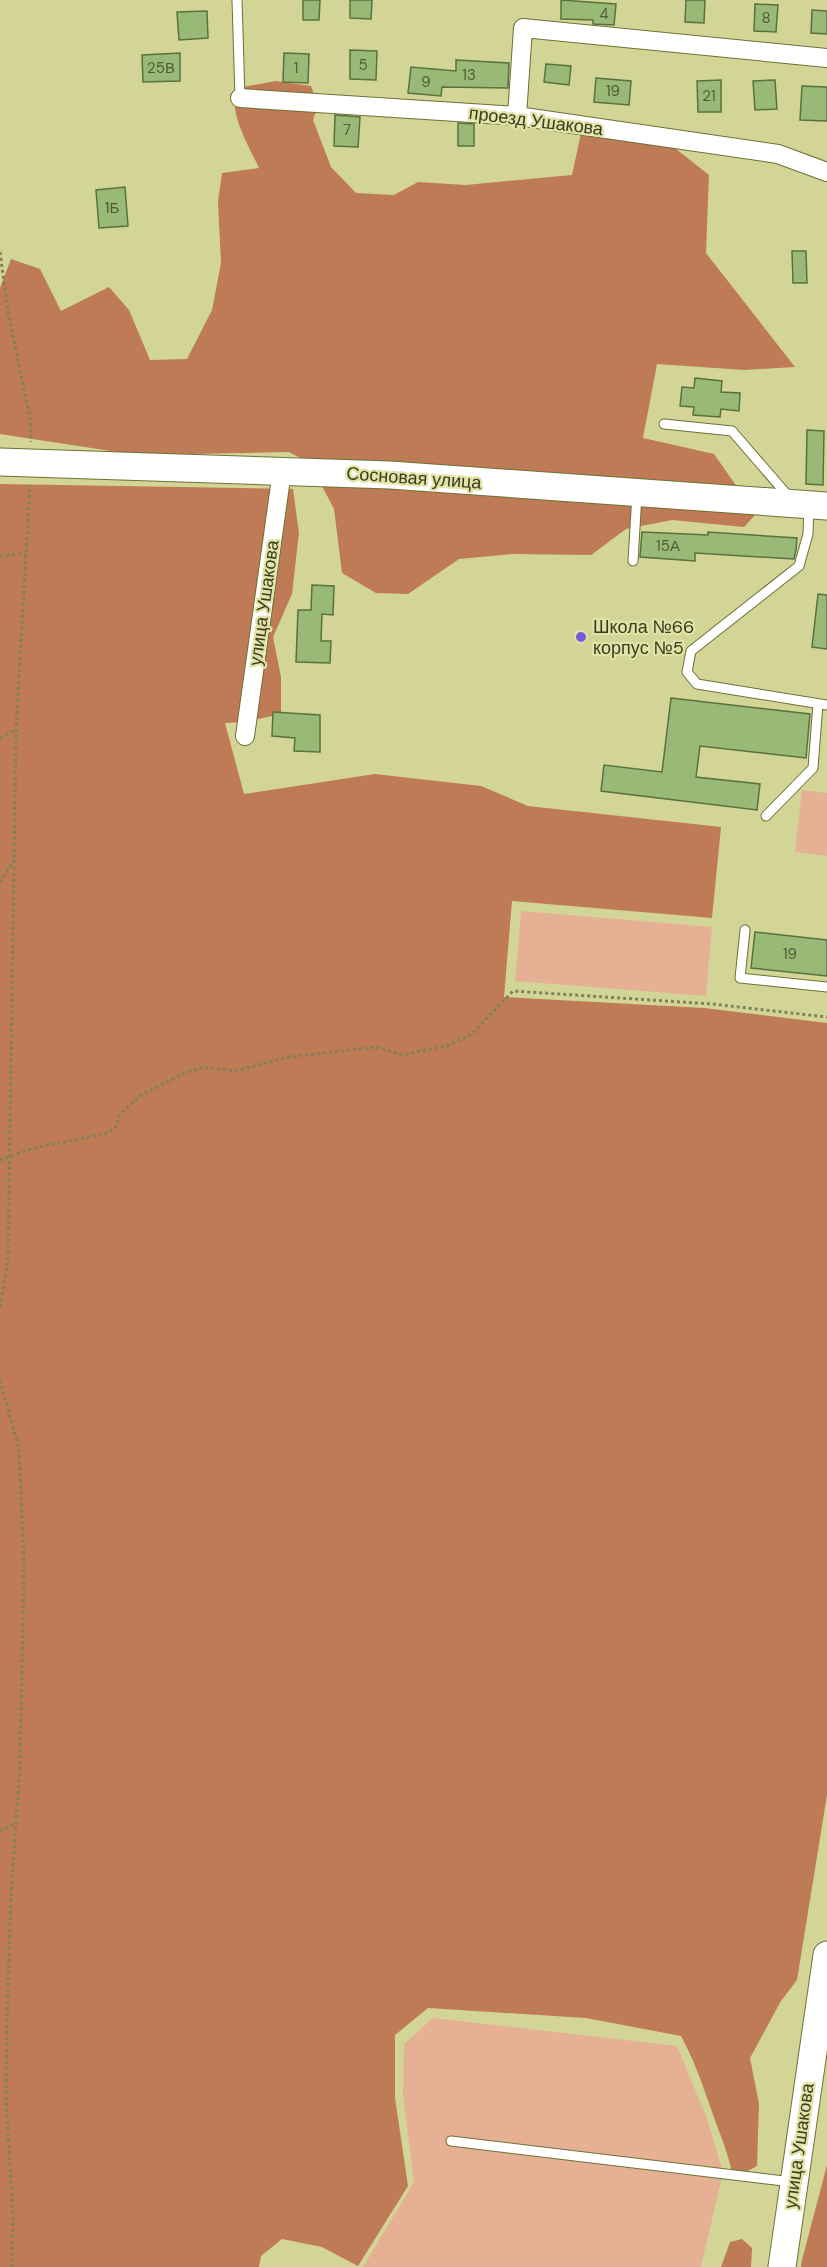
<svg xmlns="http://www.w3.org/2000/svg" width="827" height="2267" font-family="'DM Sans',sans-serif">
  <style>
    .green { fill: #e5b094 }
    .forest { fill: #be7b55 }
    .building { fill: #99ba76; stroke: #59713d; stroke-width: 1.5 }
    .lines { fill: none; stroke-linecap: round; stroke-linejoin: round }
    .lane-casing { stroke: #6f7035; stroke-width: 11 }
    .street-casing { stroke: #6f7035; stroke-width: 20 }
    .secondary-casing { stroke: #6f7035; stroke-width: 29 }
    .path { stroke: #818258; stroke-width: 3; stroke-dasharray: 3 3; stroke-linecap: butt }
    .lane { stroke: #fff; stroke-width: 9 }
    .street { stroke: #fff; stroke-width: 18 }
    .secondary { stroke: #fff; stroke-width: 27 }
    .poi-dot { fill: #775cd7; stroke: #e0e3a4; stroke-width: 2 }
    .labels { text-anchor: middle; stroke-width: 4.5; stroke-linejoin: round; paint-order: stroke }
    .number-label { font-size: 15px; fill: #525b37 }
    .street-label { font-size: 18px; fill: #3b3b22; stroke: #e0e3a4 }
    .poi-label { font-size: 18px; fill: #3b3b22; stroke: #e0e3a4; text-anchor: start }
  </style>
  <rect width="100%" height="100%" fill="#d3d597"/>
  <path class="green" d="M802,790L827,793V856L795,852Z
    M521,911L712,927L706,996L515,981Z
    M433,2018L677,2046L706,2116L723,2172L701,2267H363L414,2182L403,2094L404,2044Z"/>
  <path class="forest" d="M276,81L311,86L318,105L313,120L331,167L356,193L394,195L418,182L466,185L572,175L581,133L671,145L709,175L706,253L795,367L745,370L657,364L643,438L714,454L756,514L744,527L672,520L626,529L591,555L513,554L459,559L408,594L376,593L342,573L334,509L310,463L289,452L137,455L0,434V288L11,259L40,269L61,311L109,287L129,310L150,360L187,359L212,310L221,263L218,201L222,173L259,168C249,146 227,111 237,88Z
    M0,484L293,489L299,533L292,594L273,637L281,677V714L245,722L225,723L244,794L375,774L481,786L528,806L721,827L712,918L512,901L504,997L704,1008L827,1023V1795L797,1980L781,2001L750,2058L759,2104L757,2166L733,2179C729,2153 719,2133 711,2109C702,2083 694,2060 681,2036L586,2018L428,2008L395,2035V2098L408,2186L358,2266L322,2247L282,2239L261,2256L259,2267H0Z
    M827,2165V2267H801L802,2260Z
    M742,2239L752,2248L751,2267H721L730,2242Z"/>
  <path class="building" d="M303,0H320L319,20H303Z
    M350,0H372L371,19L350,18Z
    M561,0L616,4L614,25L593,24V20L561,19Z
    M686,0H705L704,23L685,22Z
    M755,4L778,5L776,32L754,31Z
    M812,10L827,11V34L811,33Z
    M207,11L208,38L179,40L177,12Z
    M350,50L377,51L376,80L350,79Z
    M180,53V81L143,82L142,55Z
    M284,53L309,54L308,83L283,82Z
    M456,60L509,63L508,88L442,87L441,96L408,93L411,67L456,71Z
    M546,64L571,66L569,85L544,82Z
    M596,78L631,81L629,105L594,102Z
    M721,80V112H698L697,81Z
    M775,80L777,109L755,110L753,81Z
    M802,86L827,87V121L800,120Z
    M335,115L360,117L358,147L334,146Z
    M458,123L474,124V146H458Z
    M125,187L128,226L99,228L96,190Z
    M792,251H806L807,283H793Z
    M695,378L722,381L721,392L740,393L739,411L721,409L720,417L693,415L694,407L680,406L682,387L694,388Z
    M807,430L824,431L823,485L806,484Z
    M642,532L708,535V532L797,538L796,550L794,559L695,553V561L640,557Z
    M312,585L334,586L333,615L322,614L321,641H331L330,663L296,662L298,610H311Z
    M818,594L827,595V649L812,647Z
    M671,698L810,714L806,758L700,746L696,777L760,784L757,810L601,791L604,765L662,772Z
    M273,712L320,715V752L294,751L295,738L272,736Z
    M755,932L827,940V976L751,968Z"/>
  <g class="lines">
    <defs>
      <path id="lane" d="M237,0L240,98
        M664,424L732,431L789,497
        M809,506L808,534L799,566L691,651L687,672L697,684L827,705
        M633,561L637,494
        M766,816L813,768L818,704
        M745,930L740,978L827,987
        M451,2141L792,2182"/>
      <path id="street" d="M240,98L517,116L778,154L827,172
        M517,116L523,28L827,58
        M245,736L282,471"/>
      <path id="secondary" d="M0,462L390,475L827,506
        M782,2267L827,1955"/>
    </defs>
    <use href="#lane" class="lane-casing"/>
    <use href="#street" class="street-casing"/>
    <use href="#secondary" class="secondary-casing"/>
    <path class="path" d="M0,252L8,312L30,418L31,442
      M0,556L25,553
      M0,738L16,730
      M0,882L14,860
      M0,1160L34,1148L108,1133L116,1127L119,1115L141,1095L187,1072L205,1067L235,1071L289,1057L377,1047L402,1055L446,1046L471,1035L513,991L712,1004L827,1017
      M0,1307L8,1260L16,730L30,485
      M0,1380L19,1449L24,1565L20,1766L11,1894L7,2022L6,2101L13,2214L12,2267
      M0,1831L16,1823"/>
    <use href="#lane" class="lane"/>
    <use href="#street" class="street"/>
    <use href="#secondary" class="secondary"/>
  </g>
  <circle class="poi-dot" cx="581" cy="637" r="6"/>
  <g class="labels">
    <g class="number-label">
      <text x="604" y="19">4</text>
      <text x="766" y="23">8</text>
      <text x="363" y="70">5</text>
      <text x="161" y="73">25В</text>
      <text x="296" y="73">1</text>
      <text x="469" y="80">13</text>
      <text x="426" y="87">9</text>
      <text x="613" y="96">19</text>
      <text x="709" y="101">21</text>
      <text x="347" y="135">7</text>
      <text x="112" y="213">1Б</text>
      <text x="668" y="551">15А</text>
      <text x="790" y="959">19</text>
    </g>
    <g class="street-label">
      <text transform="translate(536 121) rotate(7)" y="6">проезд Ушакова</text>
      <text transform="translate(414 478) rotate(4)" y="6">Сосновая улица</text>
      <text transform="translate(264 603) rotate(-82)" y="6">улица Ушакова</text>
      <text transform="translate(799 2146) rotate(-82)" y="6">улица Ушакова</text>
    </g>
    <g class="poi-label">
      <text x="593" y="633">Школа №66<tspan x="593" dy="21">корпус №5</tspan></text>
    </g>
  </g>
</svg>
